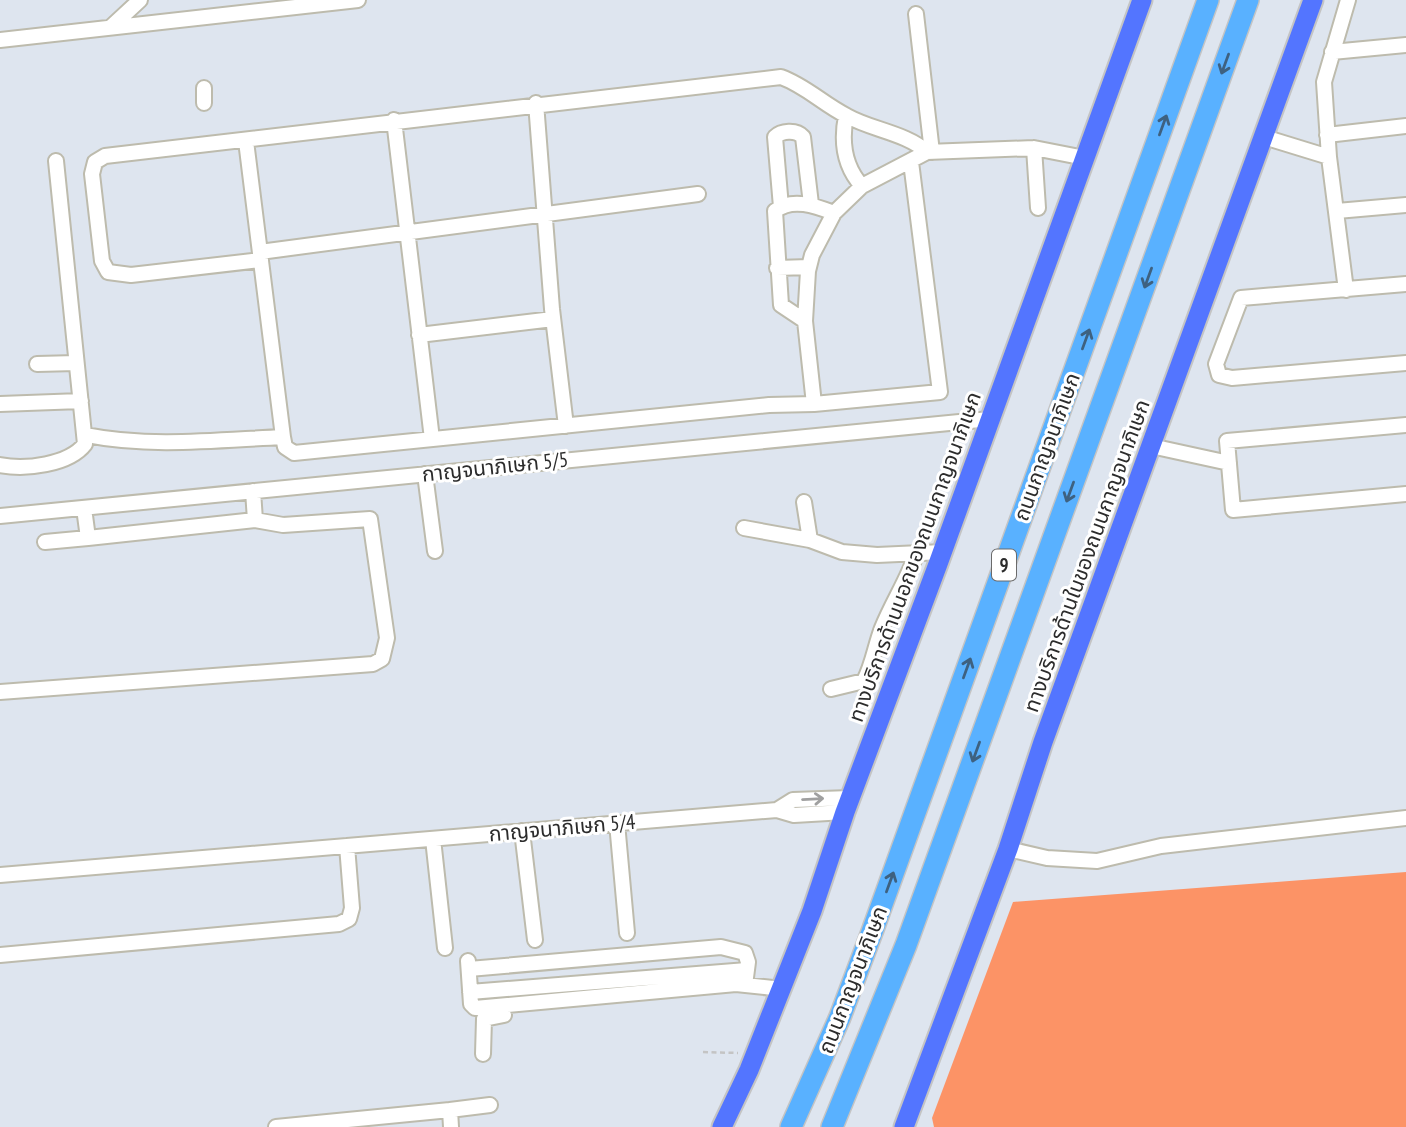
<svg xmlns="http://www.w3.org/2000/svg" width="1406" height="1127" font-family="'PT Sans Narrow','Noto Sans Thai',sans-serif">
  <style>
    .water { fill: #fc9366 }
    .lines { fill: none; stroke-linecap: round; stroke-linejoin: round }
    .minor-casing { stroke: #bdbbad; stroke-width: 18 }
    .major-casing { stroke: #c4c4c4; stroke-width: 23 }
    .highway-casing { stroke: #c4c4c4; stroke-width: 24 }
    .path { stroke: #c4c4c4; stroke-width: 2.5; stroke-dasharray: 5 3.5; stroke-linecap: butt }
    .minor { stroke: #fff; stroke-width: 14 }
    .major { stroke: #5375ff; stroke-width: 19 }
    .highway { stroke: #59b1ff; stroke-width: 21 }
    .oneway { stroke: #3e6180 }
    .oneway2 { stroke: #a0a0a0 }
    .labels { text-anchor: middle; stroke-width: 6; stroke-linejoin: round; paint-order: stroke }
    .shield { fill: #fff; stroke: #6b6b6b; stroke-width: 2 }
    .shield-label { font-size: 19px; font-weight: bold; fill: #2c2c2c }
    .street-label { font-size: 21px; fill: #2c2c2c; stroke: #fff }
  </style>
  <rect width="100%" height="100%" fill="#dee5ef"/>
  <path class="water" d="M1406,872V1127H934L932,1118L1013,902Z"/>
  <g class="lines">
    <defs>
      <path id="minor" d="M916,14L932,152
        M112,26L140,0
        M0,40L358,0
        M1332,52L1406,45
        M204,88V103
        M536,103L552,309L566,426
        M846,116C841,141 844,166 862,186
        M394,120L432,439
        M1327,135L1406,126
        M1264,137L1329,157
        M246,141L283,437L285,447L294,453L769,405L814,404L805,321L808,271L812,255L834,213L862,186L927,152L1034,148L1085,158
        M1034,148L1038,208
        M781,207L775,137C781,131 796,129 803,137L811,204
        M1337,211L1406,205
        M260,252L698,194
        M261,260L131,275L108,272L102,261L92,174L95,162L105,156L781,77C806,86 823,104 847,116C872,130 906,133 927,152
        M777,268L809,267
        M1406,284L1241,298L1216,364L1219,375L1232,378L1406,363
        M1346,290L1329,157L1324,82L1348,0
        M805,321L781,305L775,211C792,197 816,206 834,213
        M419,335L553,319
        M37,364L76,363
        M0,404L81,401
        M814,404L940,392L911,162
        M1406,425L1227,441L1233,510L1406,494
        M86,435C151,448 218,440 283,437
        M1151,446L1229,463
        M0,465C25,470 69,465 85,444L56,161
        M425,474L435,551
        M804,502L810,540
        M84,508L88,538L255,520L253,491
        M0,516L990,419
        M744,528L810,540L842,552L877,555L943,552
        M45,542L88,538
        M831,689L864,681C873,664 875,646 882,628C893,601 908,579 917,552
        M0,692L373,664L382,659L387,638L370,519L283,525L255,520
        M777,810L793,800L850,798
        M617,823L627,933
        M522,831L535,940
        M433,839L445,948
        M1008,849L1047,858L1097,861L1161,846L1406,818
        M0,875L777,810L794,815L845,812
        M0,955L339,924L349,919L352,908L347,846
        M468,961L471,1004L475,1008L736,984L782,989
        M469,969L721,947L745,953L748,962L745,985
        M470,992L747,970
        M483,1054L484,1019L504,1015
        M450,1110L490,1105
        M276,1127L450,1110L451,1127"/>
      <path id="major" d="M722,1127L749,1070L812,911L845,812L938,564L1142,0
        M904,1127L1008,849L1043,742L1313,0"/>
      <path id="highway" d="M791,1127L840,1017L872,932L1208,0
        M832,1127L906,945L1248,0"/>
    </defs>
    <use href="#minor" class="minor-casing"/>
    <use href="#major" class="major-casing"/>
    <use href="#highway" class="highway-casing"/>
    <path class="path" d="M703,1052L738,1053"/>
    <use href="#minor" class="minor"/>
    <use href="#major" class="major"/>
    <use href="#highway" class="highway"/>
  </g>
  <defs><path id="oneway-shaft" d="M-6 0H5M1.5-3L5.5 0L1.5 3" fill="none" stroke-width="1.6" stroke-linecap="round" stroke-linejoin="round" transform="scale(1.75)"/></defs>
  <g class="oneway">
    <use href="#oneway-shaft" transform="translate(1225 64) rotate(110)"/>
    <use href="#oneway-shaft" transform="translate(1163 125) rotate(-70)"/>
    <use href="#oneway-shaft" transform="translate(1148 278) rotate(110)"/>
    <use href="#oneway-shaft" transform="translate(1086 339) rotate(-70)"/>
    <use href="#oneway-shaft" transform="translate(1070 492) rotate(110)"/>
    <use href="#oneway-shaft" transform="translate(967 668) rotate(-70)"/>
    <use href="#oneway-shaft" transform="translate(976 752) rotate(110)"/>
    <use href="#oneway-shaft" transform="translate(890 882) rotate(-70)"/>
  </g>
  <use class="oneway2" href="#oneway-shaft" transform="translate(813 799) rotate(-3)"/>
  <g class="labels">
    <rect class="shield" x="992" y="549.5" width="24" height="31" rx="5"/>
    <g class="shield-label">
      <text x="1004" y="572">9</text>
    </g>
    <g class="street-label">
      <text transform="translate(1047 447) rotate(-70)" y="7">ถนนกาญจนาภิเษก</text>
      <text transform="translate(495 467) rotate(-6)" y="7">กาญจนาภิเษก 5/5</text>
      <text transform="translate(1087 556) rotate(-70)" y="7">ทางบริการด้านในของถนนกาญจนาภิเษก</text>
      <text transform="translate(915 557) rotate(-70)" y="7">ทางบริการด้านนอกของถนนกาญจนาภิเษก</text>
      <text transform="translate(562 828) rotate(-5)" y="7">กาญจนาภิเษก 5/4</text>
      <text transform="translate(853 980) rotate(-69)" y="7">ถนนกาญจนาภิเษก</text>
    </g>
  </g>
</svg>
